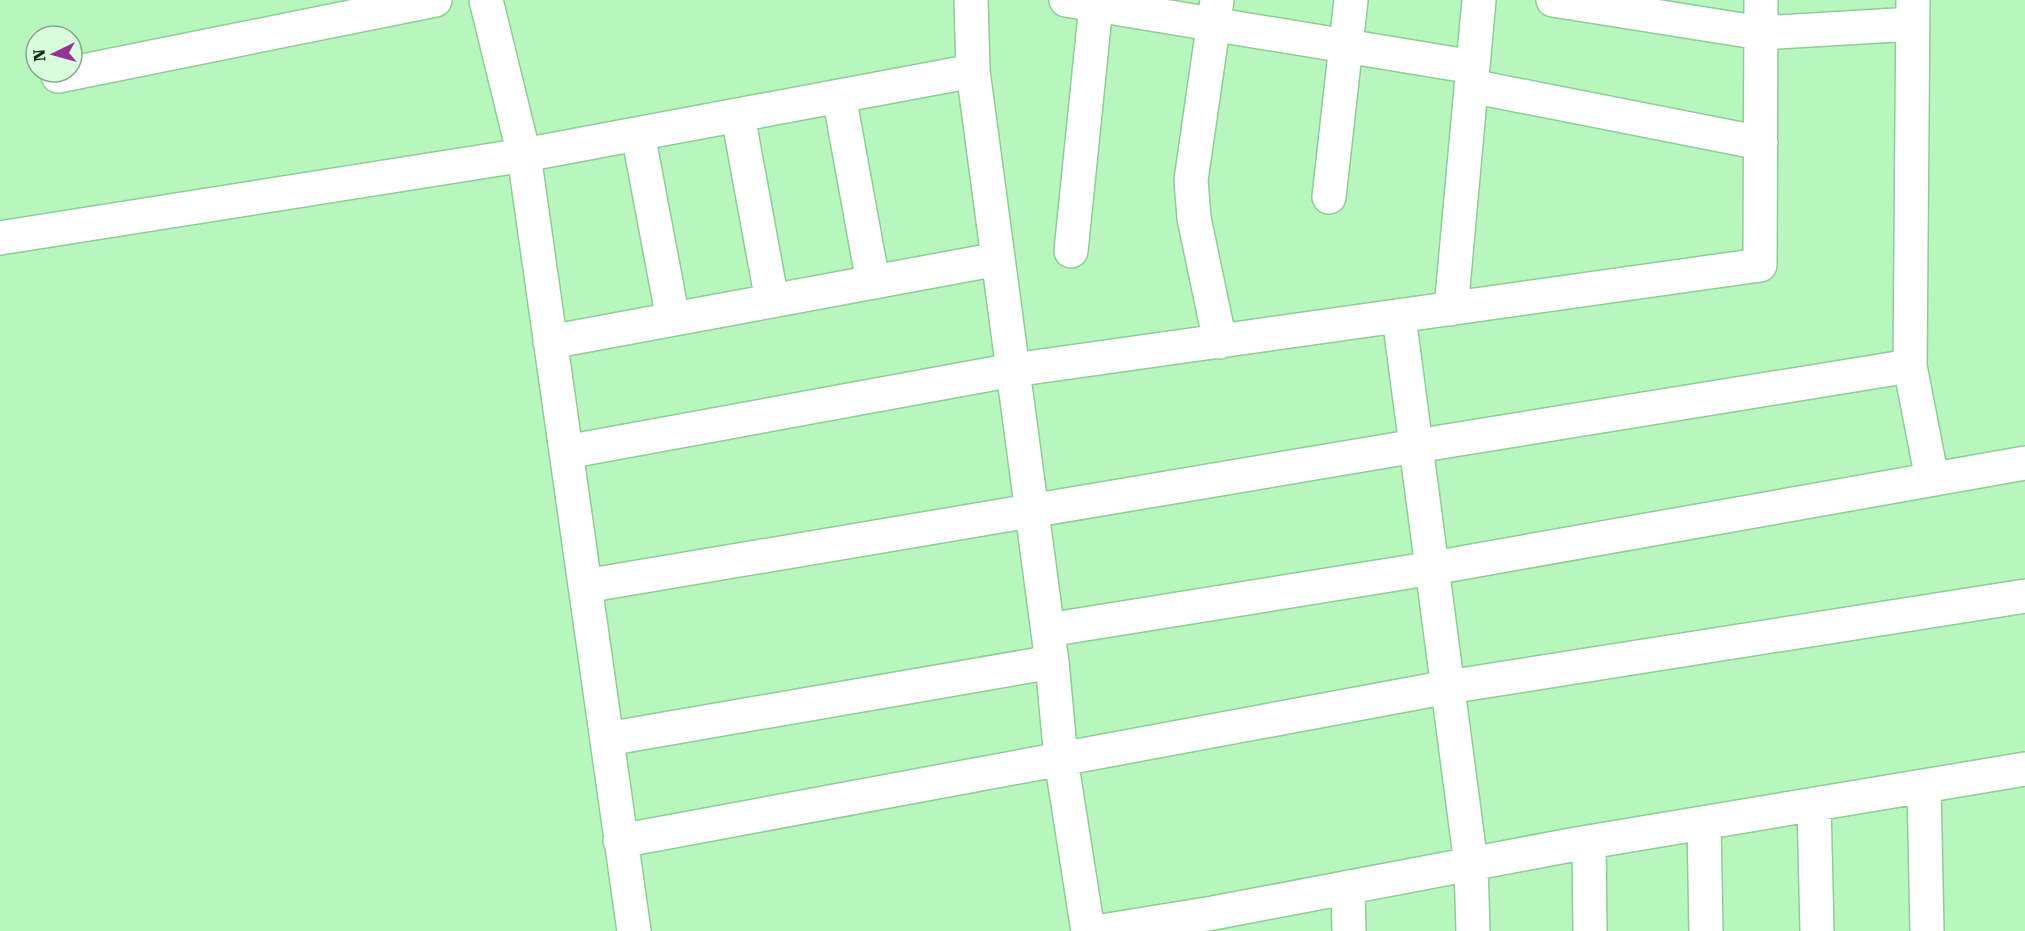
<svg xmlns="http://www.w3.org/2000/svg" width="2025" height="931" font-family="'Roboto Serif',serif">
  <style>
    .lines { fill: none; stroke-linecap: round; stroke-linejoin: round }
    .minor-casing { stroke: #8ecd96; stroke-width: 36 }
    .minor { stroke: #fff; stroke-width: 33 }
  </style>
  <rect width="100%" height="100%" fill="#b7f7be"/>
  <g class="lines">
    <defs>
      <path id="minor" d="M486,0L524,155L634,931
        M971,0L973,71L1052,662L1061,759L1088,931
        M1066,0L1473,67
        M1217,0L1191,180L1194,218L1220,342
        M1553,0L1761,33L1913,24
        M1913,0L1910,366L1932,479
        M58,76L435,0
        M1471,86L1761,143
        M839,96L873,282
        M738,116L772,301
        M638,134L673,319
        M1329,197L1351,0
        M0,238L524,155L973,71
        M1071,251L1096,5
        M1451,309L1479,0
        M1399,317L1471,864L1473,931
        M550,342L998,259
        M566,452L1013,370L1760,265L1761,0
        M585,586L1416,446L1910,366
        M1048,630L1433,568L2025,463
        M607,739L1052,662
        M1924,786L1927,931
        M1814,804L1817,931
        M1704,823L1706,931
        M620,841L1448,687L2025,596
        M1589,842L1590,931
        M1348,887L1349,931
        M1102,931L1213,913L1571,845L2025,769"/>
    </defs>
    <use href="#minor" class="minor-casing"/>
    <use href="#minor" class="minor"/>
  </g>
  <g transform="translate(54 54) rotate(265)"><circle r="28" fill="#d7fddb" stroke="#89a98d" stroke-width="1.5"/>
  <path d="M0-4.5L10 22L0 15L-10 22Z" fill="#963196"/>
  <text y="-9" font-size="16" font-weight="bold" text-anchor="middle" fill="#132c17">N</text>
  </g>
</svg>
